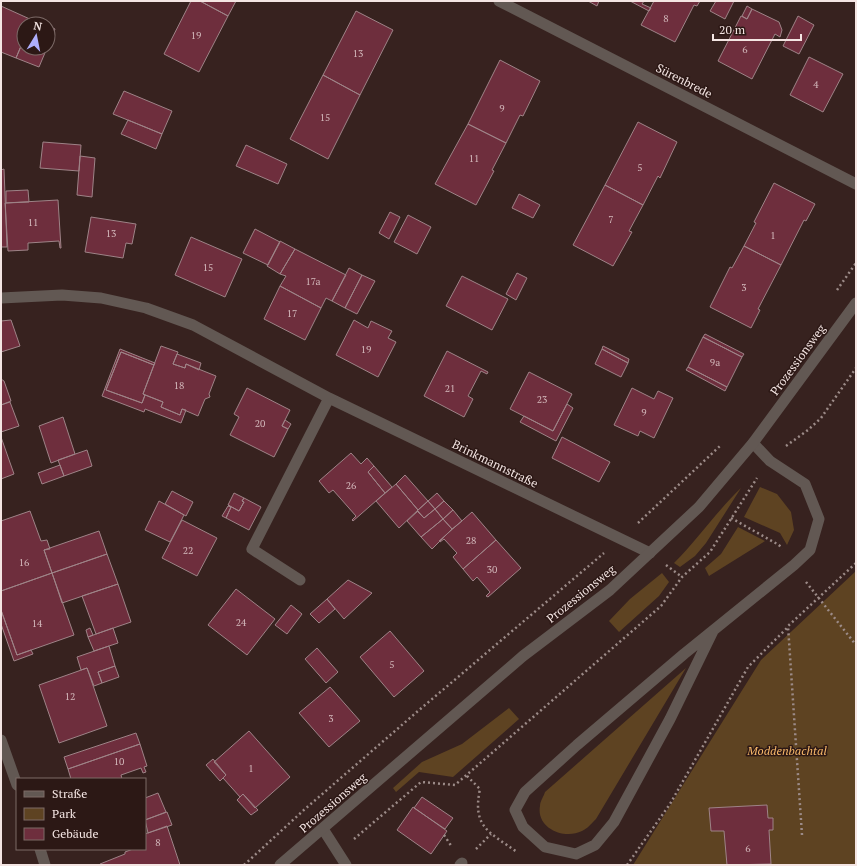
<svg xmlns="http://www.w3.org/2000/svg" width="857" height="866" font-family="'PT Serif',serif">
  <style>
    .green { fill: #5e4322 }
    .building { fill: #6e2e3d; stroke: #9e8387 }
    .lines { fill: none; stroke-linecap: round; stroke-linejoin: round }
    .path { stroke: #9c8b88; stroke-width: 2.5; stroke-dasharray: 2 3; stroke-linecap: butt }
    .service { stroke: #625853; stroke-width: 11 }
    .minor { stroke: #625853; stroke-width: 11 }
    .tertiary { stroke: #625853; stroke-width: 11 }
    .labels { text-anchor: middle; stroke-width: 3; stroke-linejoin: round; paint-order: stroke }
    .number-label { font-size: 10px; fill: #d2b7ba }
    .street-label { font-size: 12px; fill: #f4e5e3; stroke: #2c1815 }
    .park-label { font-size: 12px; font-style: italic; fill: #f9b96a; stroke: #2c1815 }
  </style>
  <rect width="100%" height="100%" fill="#37221f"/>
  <path class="green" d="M760,487L777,494L791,512L794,530L787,545L780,533L744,517Z
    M741,488L706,543L695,556L680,567L674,563C698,539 717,511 741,488Z
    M738,527L765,541L709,576L705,568L721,554Z
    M856,571V865H633L761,660Z
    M662,573L669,582L659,596L619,632L609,621L630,599Z
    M686,668L596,819C592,823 587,829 582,831C564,840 536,828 540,806C540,801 544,796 545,792Z
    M509,708L519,719L453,777L419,772L396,792L393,788L422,762L462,744Z"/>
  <path class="building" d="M191,1H200L228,16L199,72L164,54Z
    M200,1H236L228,16Z
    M588,1H599L597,6Z
    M630,1H644L642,4L651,8L649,11Z
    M654,1H700L697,6L694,5L675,42L641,25Z
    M716,1H734L725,19L710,11Z
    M1,6L32,20L30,24H24V39L16,58L1,52Z
    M747,6L752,9L747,19L742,16Z
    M752,9L779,22L782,30L780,37L775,34L752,79L718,61L741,16L747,19Z
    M356,11L393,30L360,95L323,75Z
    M798,16L814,25L799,54L783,46Z
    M32,20L43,24H30Z
    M48,26L55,29L48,45Z
    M24,39V48H47L39,67L16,58Z
    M809,57L843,74L823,112L790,95Z
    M500,60L540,81L523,116L520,115L506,143L468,124Z
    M323,75L360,95L328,159L290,139Z
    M124,91L172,111L162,134L113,114Z
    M128,120L162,134L156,149L121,134Z
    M638,122L677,142L660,178L658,176L643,205L605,185Z
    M468,124L506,143L492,170L494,171L476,205L435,184Z
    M43,142L81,145L79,171L40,168Z
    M246,145L287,164L278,184L236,166Z
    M80,156L95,158L92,197L77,195Z
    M4,169L7,247H1V170Z
    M774,183L815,204L806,221L804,220L781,265L744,246L756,223L754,222Z
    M605,185L643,205L629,231L632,232L613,266L573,245Z
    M28,190L29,202L6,203V191Z
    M519,194L540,205L533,218L512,208Z
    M58,200L61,248H60L59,241L28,243V250L8,251L5,203Z
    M390,212L400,217L389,239L379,233Z
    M408,215L431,227L417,254L394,242Z
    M91,217L136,224L132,244L126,243L123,258L85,252Z
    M255,229L280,242L268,265L243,253Z
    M191,237L242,259L225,297L175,275Z
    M280,241L295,249L280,274L267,266Z
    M744,246L781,265L758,309L760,310L751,328L710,307L730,267L732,268Z
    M295,249L346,275L332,301L326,298L321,308L280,286L286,276L280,274Z
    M349,268L362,275L345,308L332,301Z
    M517,273L527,278L516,300L506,294Z
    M362,275L375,281L357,314L345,308Z
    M462,276L508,299L492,330L446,306Z
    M280,286L321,308L305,340L264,319Z
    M11,320L20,346L1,352V321Z
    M354,320L368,328L371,321L392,331L388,338L396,342L378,377L336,355Z
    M705,334L744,354L742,357L703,337Z
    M703,337L742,357L727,387L688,367Z
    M161,346L178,352L173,364L185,368L186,364L216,376L209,394L210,397L205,399L198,416L182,409L180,415L161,407L163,402L143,394Z
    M603,346L629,359L628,363L602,349Z
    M120,349L155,363L154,365L121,352L106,390L142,403L145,395L163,402L161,407L180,415L182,409L186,410L181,423L145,409L144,412L102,396Z
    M602,349L628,363L621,377L595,364Z
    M447,351L488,372L487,374L481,371L468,396L473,399L464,417L424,396Z
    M121,352L154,365L143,394L145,395L142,403L106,390Z
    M177,354L201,363L199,370L186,364L185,368L173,364Z
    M688,367L727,387L725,391L686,370Z
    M529,372L572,394L553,431L510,409Z
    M1,379L4,381L11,401L1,405Z
    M247,388L290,410L282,426L288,429L274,457L230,435L239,417L234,414Z
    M632,388L654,399L658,391L673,398L654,438L640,431L638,436L614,425Z
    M10,402L19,426L1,432V405Z
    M567,404L573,408L556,441L520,422L524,416L553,431Z
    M63,417L75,454L51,463L39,426Z
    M285,420L291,424L288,429L282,426Z
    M1,437L14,474L1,479Z
    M562,437L610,462L599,482L552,458Z
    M87,450L92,466L64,476L58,460Z
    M351,453L361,464L367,458L374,466L368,472L385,493L353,521L352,520L356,516L333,490L329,493L319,481Z
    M60,465L64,476L42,484L38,473Z
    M374,466L392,487L385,493L368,472Z
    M405,475L428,501L418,510L396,484Z
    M396,484L418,510L399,528L376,501Z
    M172,491L193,502L186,516L165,504Z
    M234,493L244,498L242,501L244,502L239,511L228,505Z
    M437,493L444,501L435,509L428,501Z
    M244,498L261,507L249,530L226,518L231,507L228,505L239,511L244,502L242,501Z
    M159,501L184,515L170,542L145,530Z
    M428,501L435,509L424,518L417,511Z
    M444,501L453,510L443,519L435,509Z
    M228,506L231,507L226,518L222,516Z
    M435,509L443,519L421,537L407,521L418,511L424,518Z
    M453,510L462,521L452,529L443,519Z
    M30,511L41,541L47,540L50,549L44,550L52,573L1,591V521Z
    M472,512L496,540L463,569L453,557L457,553L444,539L440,542L439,541Z
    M443,519L452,529L432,549L421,537Z
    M182,520L217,538L197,576L162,558Z
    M99,531L107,554L52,573L44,550Z
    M496,540L521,568L488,597L486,596L490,592L477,577L473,581L463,569Z
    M107,554L118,584L62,603L52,573Z
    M52,573L74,635L17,655L1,610V591Z
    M348,580L372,593L344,619L327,599Z
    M118,584L131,622L96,634L82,596Z
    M236,589L275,619L247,655L208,625Z
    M327,599L335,609L319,623L310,614Z
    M291,605L302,614L287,634L275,625Z
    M1,610L17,655L31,650L33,654L14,661L1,624Z
    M90,628L93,635L88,637L86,630Z
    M113,628L118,643L94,651L88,637Z
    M390,631L424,671L394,697L360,657Z
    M109,646L115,666L98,672L102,683L94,686L87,668L81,670L77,657Z
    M317,648L338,672L326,683L305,659Z
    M115,666L119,677L102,683L98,672Z
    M87,668L107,726L59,743L39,685Z
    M330,687L360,721L329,747L299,713Z
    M249,731L290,777L255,808L243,794L240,797L223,778L226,775L214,762Z
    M136,733L140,744L68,769L64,757Z
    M140,744L147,766L144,767L146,772L143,773L141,768L121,775L122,779H71L68,769Z
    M213,759L226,775L220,781L206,765Z
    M158,793L166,812L145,820V798Z
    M243,794L258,810L251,815L237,800Z
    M422,797L453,818L445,829L414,808Z
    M767,805L768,818H773V830H769L771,864L727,865L724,831H711L709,808Z
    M413,807L447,831L431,854L397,830Z
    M167,812L172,825L148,833L145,820Z
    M167,826L180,865H100V864L125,854V852L133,849H145V834Z"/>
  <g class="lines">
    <path class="path" d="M837,290L856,263
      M786,446L808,430L821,418L856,368
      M731,518L779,545L782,549
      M638,523L720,446
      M666,565L682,577
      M806,582L856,645
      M467,776L480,789C472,827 489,832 517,852
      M444,835L452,847
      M802,835L788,626L856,563
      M354,839L421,782L455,785L661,606L682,577L710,552L757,478
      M476,849L491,834
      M244,865L305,809L418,711L604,553
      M627,865L670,804L748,667L788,627"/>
    <path class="service" d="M713,631L670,719L614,822L595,845L576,854L545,847L523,827L515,810L525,792L577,745L684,654L794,565L810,550L819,519L805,484L770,461L753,443
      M323,829L346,865
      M460,865L462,863"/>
    <path class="minor" d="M499,1L856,184
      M1,298L62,295L101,298L146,308L193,325L329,398L650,553
      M300,580L252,549L329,398
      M1,740L17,785
      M40,849L45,865"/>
    <path class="tertiary" d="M280,865L523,656L610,590L699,507L753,443L856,303"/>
  </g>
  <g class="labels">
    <g class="number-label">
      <text x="666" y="22">8</text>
      <text x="196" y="39">19</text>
      <text x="745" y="53">6</text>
      <text x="358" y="57">13</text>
      <text x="816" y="88">4</text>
      <text x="502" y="112">9</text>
      <text x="325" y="121">15</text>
      <text x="474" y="162">11</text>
      <text x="640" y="171">5</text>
      <text x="611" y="223">7</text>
      <text x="33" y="226">11</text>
      <text x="111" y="237">13</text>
      <text x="773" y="239">1</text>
      <text x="208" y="271">15</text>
      <text x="313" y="285">17a</text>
      <text x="744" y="291">3</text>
      <text x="292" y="317">17</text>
      <text x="366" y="353">19</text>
      <text x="715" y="366">9a</text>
      <text x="179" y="389">18</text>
      <text x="450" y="392">21</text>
      <text x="542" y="403">23</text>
      <text x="644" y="416">9</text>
      <text x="260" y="427">20</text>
      <text x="351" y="489">26</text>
      <text x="471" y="544">28</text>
      <text x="188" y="554">22</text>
      <text x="24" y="566">16</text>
      <text x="492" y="573">30</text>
      <text x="241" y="626">24</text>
      <text x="37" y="627">14</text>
      <text x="392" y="668">5</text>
      <text x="70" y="700">12</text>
      <text x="331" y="722">3</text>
      <text x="119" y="765">10</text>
      <text x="251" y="772">1</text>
      <text x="158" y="846">8</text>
      <text x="748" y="852">6</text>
    </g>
    <g class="street-label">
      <text transform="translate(684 81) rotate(27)" y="4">Sürenbrede</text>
      <text transform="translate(798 360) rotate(-54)" y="4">Prozessionsweg</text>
      <text transform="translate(495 464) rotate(26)" y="4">Brinkmannstraße</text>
      <text transform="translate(581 594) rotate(-39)" y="4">Prozessionsweg</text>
      <text transform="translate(333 803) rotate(-41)" y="4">Prozessionsweg</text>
    </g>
    <g class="park-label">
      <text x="787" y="755">Moddenbachtal</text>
    </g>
  </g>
  <rect width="857" height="866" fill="none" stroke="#f4e5e3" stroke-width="4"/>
  <rect x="16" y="778" width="130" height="72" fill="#2c1815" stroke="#7c6a67"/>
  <rect x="24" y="791" width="20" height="6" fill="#625853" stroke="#7c6a67"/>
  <text x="52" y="798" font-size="12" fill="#f4e5e3">Straße</text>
  <rect x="24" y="808" width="20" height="12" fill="#5e4322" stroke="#7c6a67"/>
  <text x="52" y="818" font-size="12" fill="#f4e5e3">Park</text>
  <rect x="24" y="828" width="20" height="12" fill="#6e2e3d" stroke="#7c6a67"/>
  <text x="52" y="838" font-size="12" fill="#f4e5e3">Gebäude</text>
  <g transform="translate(36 36) rotate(10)"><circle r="19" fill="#2c1815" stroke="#7c6a67"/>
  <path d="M0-3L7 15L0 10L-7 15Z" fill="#aeaefb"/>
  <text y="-6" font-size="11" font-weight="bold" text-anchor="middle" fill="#f4e5e3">N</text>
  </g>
  <path d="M713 34v6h88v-6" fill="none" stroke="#f4e5e3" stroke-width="2"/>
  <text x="719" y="34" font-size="12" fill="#f4e5e3" stroke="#2c1815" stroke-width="3" paint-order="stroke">20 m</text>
</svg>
